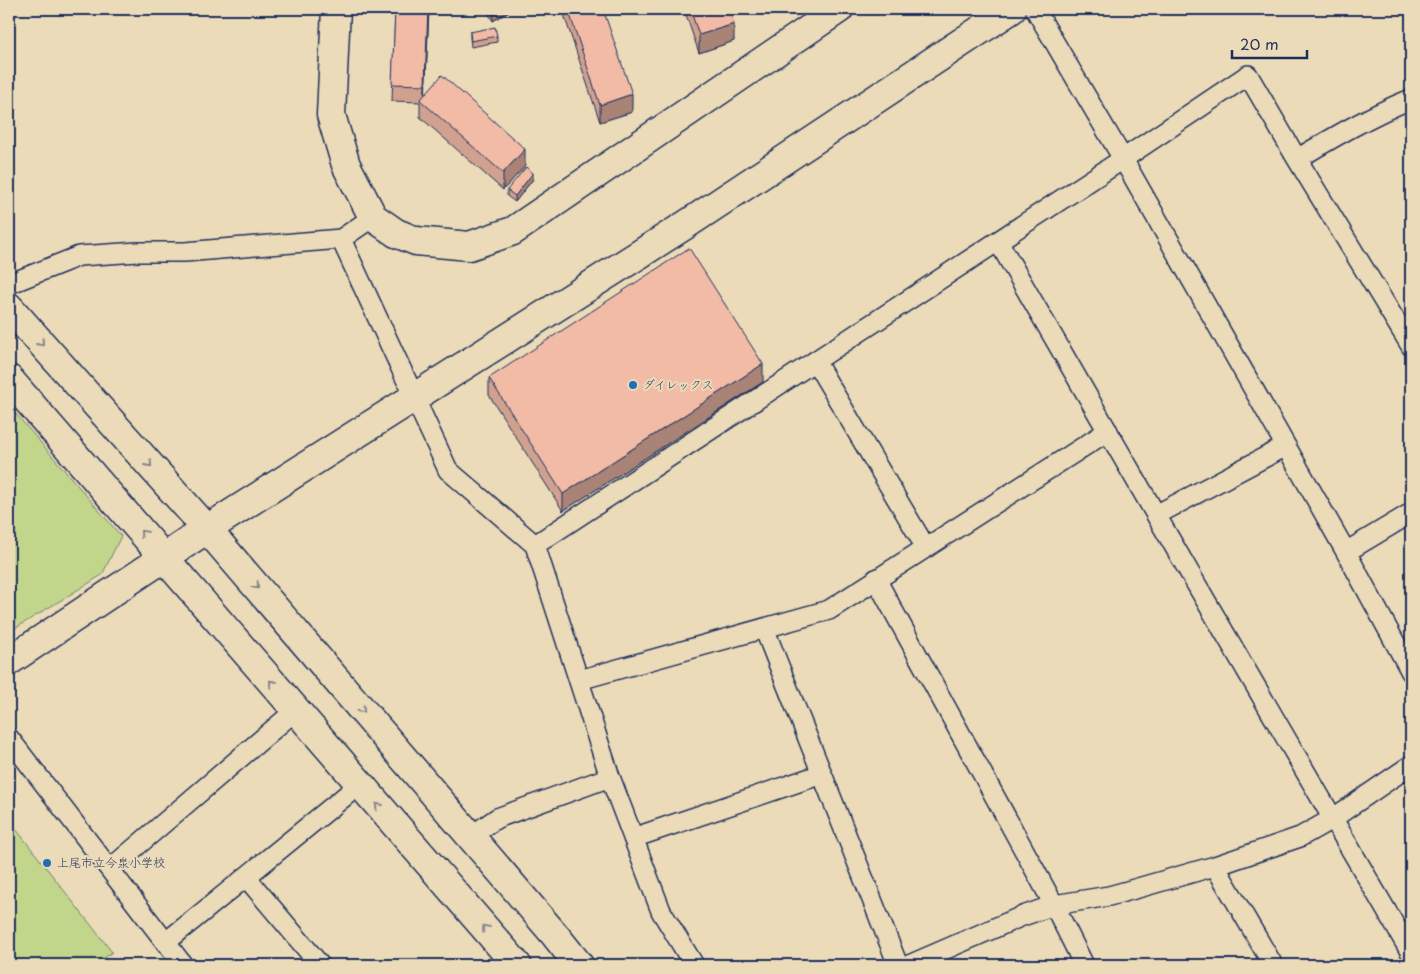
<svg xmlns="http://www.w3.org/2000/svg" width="1420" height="974" font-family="'Playpen Sans','Klee One',sans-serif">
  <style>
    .green { fill: #c2d68b; stroke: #6e8274 }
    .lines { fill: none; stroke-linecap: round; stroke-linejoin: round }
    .street-casing { stroke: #1b2f5e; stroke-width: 22 }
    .secondary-casing { stroke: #1b2f5e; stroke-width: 31 }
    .street { stroke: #ecdbb8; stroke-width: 19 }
    .secondary { stroke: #ecdbb8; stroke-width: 28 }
    .wall { fill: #d0a18f; stroke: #1b2f5e }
    .shaded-wall { fill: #a98374; stroke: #1b2f5e }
    .building { fill: #f2bba6; stroke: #1b2f5e }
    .oneway { stroke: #84858b }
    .poi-dot { fill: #1f6fb2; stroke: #ecdbb8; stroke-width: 2 }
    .labels { text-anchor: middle; stroke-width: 4; stroke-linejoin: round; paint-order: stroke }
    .poi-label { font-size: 12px; fill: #1b2f5e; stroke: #ecdbb8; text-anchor: start }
  </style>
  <rect width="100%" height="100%" fill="#ecdbb8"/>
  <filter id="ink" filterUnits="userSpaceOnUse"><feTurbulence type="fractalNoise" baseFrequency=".02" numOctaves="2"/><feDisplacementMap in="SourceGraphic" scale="10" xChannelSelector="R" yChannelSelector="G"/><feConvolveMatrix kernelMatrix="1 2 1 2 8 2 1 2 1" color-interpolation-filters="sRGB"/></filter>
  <g filter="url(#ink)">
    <path class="green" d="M9,406L121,536L102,575L9,632Z
      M9,820L112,952L95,965H9Z"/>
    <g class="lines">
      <defs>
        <path id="street" d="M1035,9L1123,159L1346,552L1411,672
          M1297,159C1334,137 1371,115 1411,99
          M341,239L448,470L535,545L610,777L661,911L694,965
          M998,241L1156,515L1411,953
          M9,284L79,256L138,252H185L341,239L373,217
          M815,361L926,548
          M1156,515L1286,446
          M535,545L1123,159L1248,75L1297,159L1411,346
          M1346,552L1411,513
          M876,579L1054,905L1084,965
          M764,628L898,965
          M579,680L829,610L1108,431
          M9,738L183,965
          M471,836L497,818L610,777
          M633,838L822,774
          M1215,866L1273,965
          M110,869L296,710
          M246,877L320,965
          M166,942L360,784
          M909,965L1020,917L1054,905L1109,896L1138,888L1215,866L1300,837L1332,819L1411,765"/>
        <path id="secondary" d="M336,9L331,115L346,165L373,217L396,233L416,241L469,246L513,231L839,9
          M9,307L207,529L555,935L579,965
          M9,379L517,965
          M9,661L207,529L687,224L1012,9"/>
      </defs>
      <use href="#street" class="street-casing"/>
      <use href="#secondary" class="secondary-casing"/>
      <use href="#street" class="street"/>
      <use href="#secondary" class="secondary"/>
    </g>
    <path class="wall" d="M395,9H429L425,94L525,166L503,190L420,117V102L392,101Z
      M488,9H508V12L493,21L488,13Z
      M565,9H603L632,112L600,122L565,18Z
      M684,9H729L734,41L699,53Z
      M470,32L497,36V42L471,47L470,38Z
      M533,179L515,202L507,196V190Z
      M489,378L763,382L563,511L489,395Z"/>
    <path class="shaded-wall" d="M428,9H429L425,102V85Z
      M504,9H508V12L493,21V15Z
      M734,24V41L699,53V35Z
      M632,94V112L600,122V105Z
      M525,149V166L503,190V173Z
      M533,173V179L515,202V196Z
      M763,364V382L563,511V494Z"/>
    <path class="building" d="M395,9H428L425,85L392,84Z
      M489,9H504L493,15Z
      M568,9H603L632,94L600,105Z
      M690,9H729L734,24L699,35Z
      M495,27L497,36L471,41L470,32Z
      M442,75L525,149L503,173L420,100Z
      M526,167L533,173L515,196L507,190Z
      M689,248L763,364L563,494L489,378Z"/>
    <defs><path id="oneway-chevron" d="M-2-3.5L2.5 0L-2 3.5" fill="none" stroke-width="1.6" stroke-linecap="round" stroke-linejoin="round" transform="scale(1.25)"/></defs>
    <g class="oneway">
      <use href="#oneway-chevron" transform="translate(41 343) rotate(49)"/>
      <use href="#oneway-chevron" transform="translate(149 464) rotate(48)"/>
      <use href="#oneway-chevron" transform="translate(143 533) rotate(-131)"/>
      <use href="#oneway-chevron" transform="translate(256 586) rotate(49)"/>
      <use href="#oneway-chevron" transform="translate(272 683) rotate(-131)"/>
      <use href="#oneway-chevron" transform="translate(362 710) rotate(49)"/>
      <use href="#oneway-chevron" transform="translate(378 806) rotate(-131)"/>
      <use href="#oneway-chevron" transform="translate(485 928) rotate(-131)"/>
    </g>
  </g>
  <g class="poi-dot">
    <circle cx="633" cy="385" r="5"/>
    <circle cx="47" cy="863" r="5"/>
  </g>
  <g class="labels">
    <g class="poi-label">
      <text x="643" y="389">ダイレックス</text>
      <text x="57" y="867">上尾市立今泉小学校</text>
    </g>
  </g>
  <rect width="1420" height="974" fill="none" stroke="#ecdbb8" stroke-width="30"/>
  <rect x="15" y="15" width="1390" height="944" fill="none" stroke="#1b2f5e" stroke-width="2" filter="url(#ink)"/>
  <path d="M1232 50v8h75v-8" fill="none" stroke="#1b2f5e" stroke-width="2.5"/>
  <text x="1240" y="50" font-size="15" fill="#1b2f5e" stroke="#ecdbb8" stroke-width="4" paint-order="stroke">20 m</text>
</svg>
